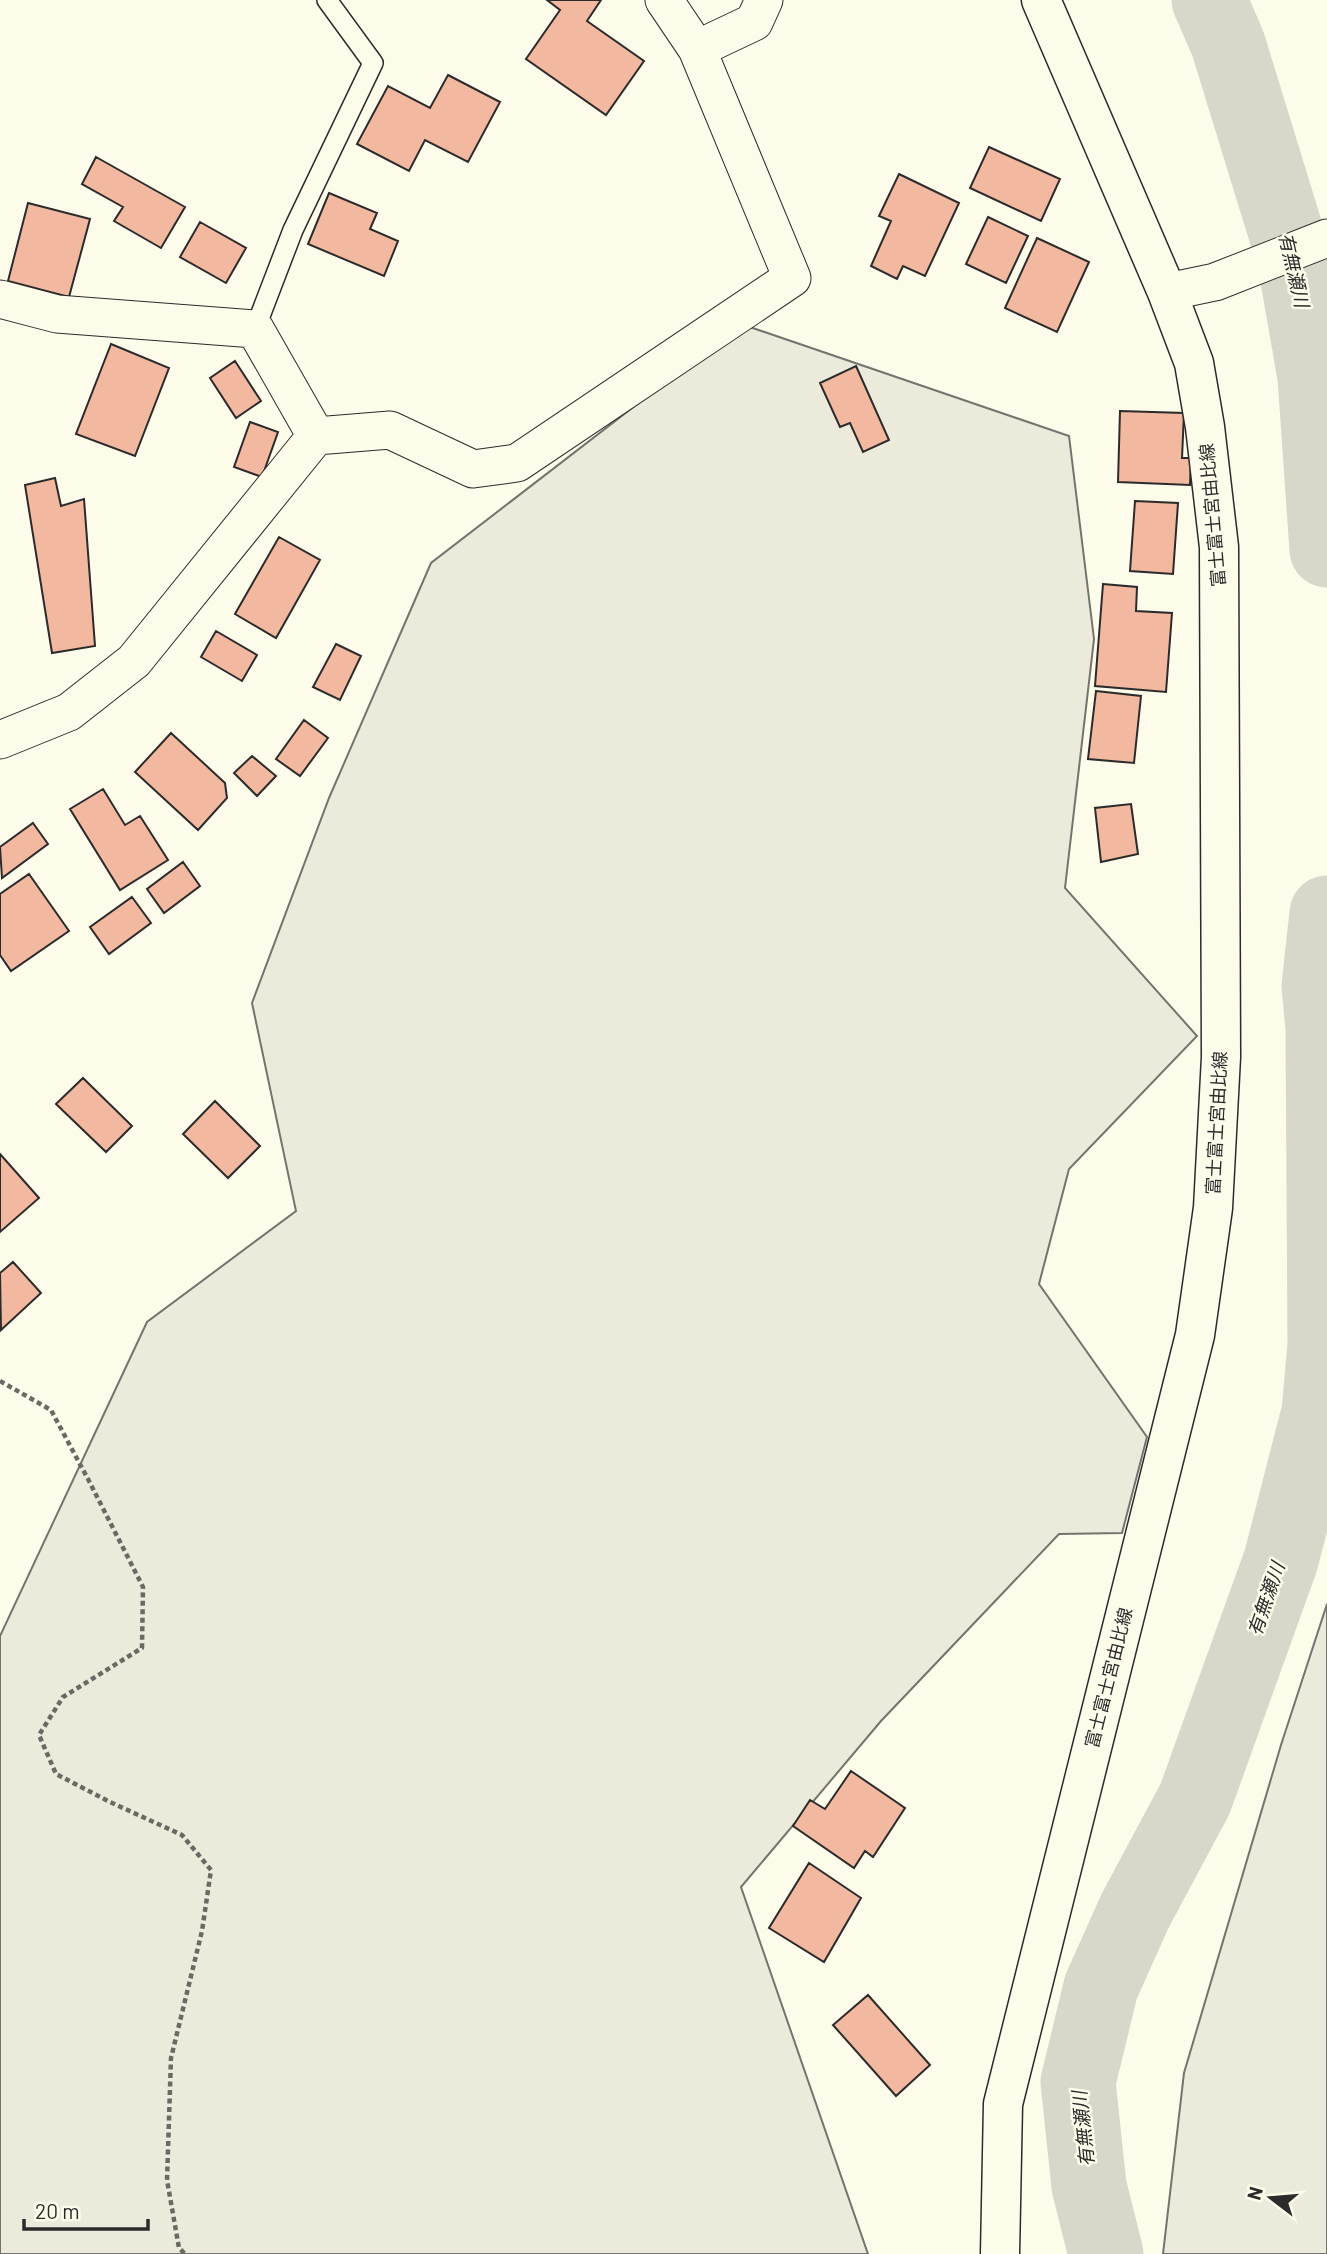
<svg xmlns="http://www.w3.org/2000/svg" width="1327" height="2254" font-family="Barlow,'Noto Sans JP',sans-serif">
  <style>
    .green { fill: #ecebdb; stroke: #74746e; stroke-width: 2 }
    .lines { fill: none; stroke-linecap: round; stroke-linejoin: round }
    .river { stroke: #d8d7c9; stroke-width: 75 }
    .building { fill: #f2b8a0; stroke: #2b2b2b; stroke-width: 2 }
    .lane-casing { stroke: #2b2b2b; stroke-width: 22 }
    .street-casing { stroke: #2b2b2b; stroke-width: 39 }
    .primary-casing { stroke: #2b2b2b; stroke-width: 41 }
    .path { stroke: #6a6964; stroke-width: 4.5; stroke-dasharray: 5 3.5; stroke-linecap: butt }
    .lane { stroke: #fdfbea; stroke-width: 19 }
    .street { stroke: #fdfbea; stroke-width: 37 }
    .primary { stroke: #fdfbea; stroke-width: 38 }
    .labels { text-anchor: middle; stroke-width: 5; stroke-linejoin: round; paint-order: stroke }
    .street-label { font-size: 18px; fill: #2b2b2b; stroke: #fdfbea }
    .water-label { font-size: 19px; font-style: italic; fill: #2b2b2b; stroke: #fdfbea }
  </style>
  <rect width="100%" height="100%" fill="#fdfbea"/>
  <path class="green" d="M741,324L1069,436L1094,639L1065,888L1197,1036L1069,1169L1039,1284L1147,1437L1122,1533L1059,1534L881,1721L741,1887L868,2254H0V1636L147,1322L296,1211L252,1003L329,798L431,563Z
    M1327,1604V2254H1163L1184,2073L1281,1745Z"/>
  <g class="lines">
    <path class="river" d="M1209,0L1228,44L1295,262L1315,377L1327,550
      M1106,2254L1089,2186L1078,2082L1101,1987L1135,1911L1195,1799L1281,1560L1319,1412L1325,1345L1323,1028L1319,986L1327,913"/>
  </g>
  <path class="building" d="M547,0H601L587,21L644,61L606,115L526,59L560,10Z
    M448,75L500,102L468,162L425,140L409,171L357,144L388,86L430,108Z
    M989,147L1060,179L1041,221L970,188Z
    M96,157L185,207L161,248L114,221L123,207L82,184Z
    M899,174L959,203L925,276L903,266L897,279L871,266L891,221L879,216Z
    M329,193L377,213L370,229L398,241L384,276L308,244Z
    M28,203L90,219L69,297L8,281Z
    M988,217L1028,236L1006,283L966,264Z
    M200,222L246,248L226,283L180,257Z
    M1037,238L1089,262L1057,332L1005,308Z
    M111,344L169,368L135,456L76,434Z
    M235,361L261,401L236,418L210,378Z
    M856,366L889,440L863,452L850,423L840,427L820,383Z
    M1120,411L1184,413L1182,458H1191L1190,485L1118,482Z
    M250,422L278,432L262,477L234,467Z
    M55,478L61,506L84,499L95,646L52,653L25,485Z
    M1135,501L1178,503L1173,574L1130,571Z
    M279,537L320,560L276,638L235,614Z
    M1103,584L1137,587L1136,611L1172,613L1166,692L1095,686Z
    M216,631L257,655L242,681L201,657Z
    M336,644L361,656L340,700L313,687Z
    M1096,691L1141,696L1134,763L1088,759Z
    M304,720L328,738L300,776L276,759Z
    M171,733L225,783L227,798L198,830L135,772Z
    M252,756L276,776L257,796L234,773Z
    M103,789L125,825L140,816L168,860L120,890L70,809Z
    M1131,804L1138,854L1101,862L1095,808Z
    M33,823L48,844L2,878L0,847Z
    M183,862L200,886L164,913L147,889Z
    M29,874L69,931L11,971L0,955V894Z
    M132,897L151,923L109,954L90,927Z
    M83,1078L132,1126L106,1152L56,1104Z
    M215,1101L260,1146L228,1178L183,1134Z
    M0,1154L39,1198L0,1232Z
    M13,1262L41,1293L1,1330L0,1273Z
    M851,1771L905,1808L873,1857L865,1851L854,1868L793,1826L810,1800L825,1809Z
    M809,1863L861,1898L824,1962L769,1928Z
    M868,1995L930,2065L896,2096L833,2025Z"/>
  <g class="lines">
    <defs>
      <path id="lane" d="M255,329L293,230L373,63L327,0"/>
      <path id="street" d="M697,49L754,22L764,0
        M1167,292L1215,282L1327,238
        M0,299L57,314L255,329L316,436
        M0,740L69,712L134,661L316,436L390,430L473,469L517,463L792,278L697,49L664,0"/>
      <path id="primary" d="M1000,2254L1003,2104L1195,1335L1213,1208L1221,1057L1219,547L1205,427L1194,363L1167,292L1041,0"/>
    </defs>
    <use href="#lane" class="lane-casing"/>
    <use href="#street" class="street-casing"/>
    <use href="#primary" class="primary-casing"/>
    <path class="path" d="M0,1381L51,1410L89,1481L143,1587L142,1648L63,1697L39,1735L56,1774L110,1802L182,1835L211,1870L202,1931L171,2058L167,2180L179,2248L185,2254"/>
    <use href="#lane" class="lane"/>
    <use href="#street" class="street"/>
    <use href="#primary" class="primary"/>
  </g>
  <g class="labels">
    <g class="street-label">
      <text transform="translate(1213 515) rotate(-95)" y="6">富士富士宮由比線</text>
      <text transform="translate(1217 1123) rotate(-87)" y="6">富士富士宮由比線</text>
      <text transform="translate(1109 1678) rotate(-76)" y="6">富士富士宮由比線</text>
    </g>
    <g class="water-label">
      <text transform="translate(1294 270) rotate(77)" y="7">有無瀬川</text>
      <text transform="translate(1266 1599) rotate(-71)" y="7">有無瀬川</text>
      <text transform="translate(1083 2129) rotate(-96)" y="7">有無瀬川</text>
    </g>
  </g>
  <g transform="translate(1271 2198) rotate(286)" stroke="#fdfbea" stroke-width="5" paint-order="stroke">
  <path d="M0-5L12 26L0 18L-12 26Z" fill="#2b2b2b"/>
  <text y="-10" font-size="19" font-weight="bold" text-anchor="middle" fill="#2b2b2b">N</text>
  </g>
  <path d="M24 2219v10h124v-10" fill="none" stroke="#2b2b2b" stroke-width="3.5"/>
  <text x="35" y="2219" font-size="21" fill="#2b2b2b" stroke="#fdfbea" stroke-width="5" paint-order="stroke">20 m</text>
</svg>
